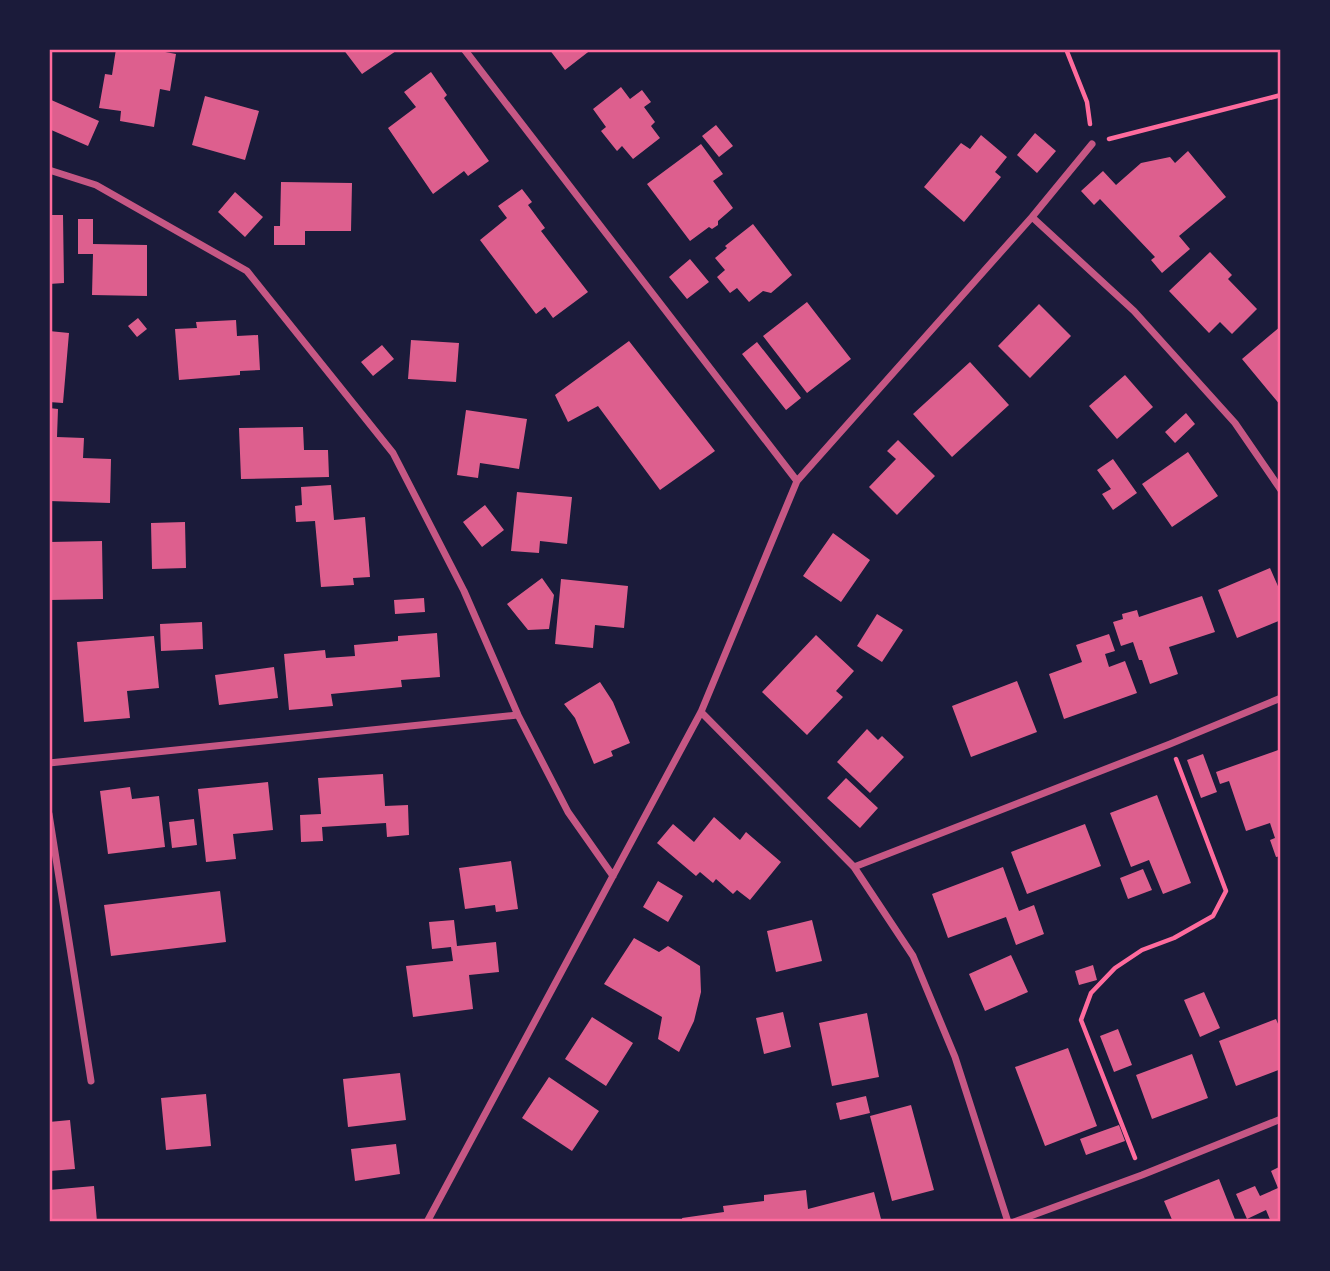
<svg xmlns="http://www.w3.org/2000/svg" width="1330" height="1271" font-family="'Space Grotesk',sans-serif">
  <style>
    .building { fill: #dd5f8e }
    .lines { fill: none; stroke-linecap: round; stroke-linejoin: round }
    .path { stroke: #ff6b9d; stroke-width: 4.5 }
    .minor { stroke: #c65784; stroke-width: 7 }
    .neatline { fill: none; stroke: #ff6b9d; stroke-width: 2.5 }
  </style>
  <rect width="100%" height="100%" fill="#1b1b3a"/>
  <path class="building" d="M116,49H149L176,54L170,91L160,89L154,127L120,121L121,111L99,108L105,74L112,75Z
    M343,49H399L362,74Z
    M549,49H592L565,70Z
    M431,72L447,95L444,98L489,161L468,176L464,171L433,194L388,128L416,107L404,92Z
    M621,87L630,99L642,90L651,102L644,107L655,122L651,126L660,138L633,159L622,146L617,151L601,131L606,127L593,109Z
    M205,96L259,111L245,160L192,145Z
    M49,99L99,121L88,146L49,129Z
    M716,125L733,146L719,157L702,136Z
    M1035,133L1056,151L1037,173L1017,155Z
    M981,135L1007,157L995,172L1001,177L964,222L924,187L961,143L970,149Z
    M701,144L723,174L713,181L733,208L718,221V225L712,229L709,227L690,241L647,184Z
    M1188,151L1226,197L1179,236L1190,249L1162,273L1151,260L1155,257L1100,199L1094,205L1081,191L1103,171L1116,185L1141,163L1170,157L1175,163Z
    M281,182L352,183L351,231H305V245H274V226H280Z
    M522,189L532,202L528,205L545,228L541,231L588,292L553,318L545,307L536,314L480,240L507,218L498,206Z
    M235,192L263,217L245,237L218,212Z
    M49,215H63L64,283L49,284Z
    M78,219H93V244L147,245V296L92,295L93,254H78Z
    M753,224L792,275L771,293L763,291L749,302L737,288L730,293L717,277L725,270L715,258L727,248L725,246Z
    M1210,252L1232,275L1228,279L1257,309L1232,334L1220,322L1209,333L1169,291Z
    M690,259L709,282L687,299L669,277Z
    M807,302L851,359L807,393L763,336Z
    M1039,304L1071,336L1030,378L998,346Z
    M138,318L147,329L137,337L128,326Z
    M236,320L237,336L258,335L260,370L240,371V375L179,380L175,329L197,328L196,322Z
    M1281,326V406L1242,359Z
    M49,331L69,333L63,403L49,402Z
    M411,340L459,343L456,382L408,379Z
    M629,341L715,451L660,490L598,406L568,422L555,395Z
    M757,342L801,398L786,410L742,354Z
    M382,345L394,359L373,376L361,362Z
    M970,362L1009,405L952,457L913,414Z
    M1125,375L1153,407L1117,439L1089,406Z
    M49,408L58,409L57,437L84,438L83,458L111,459L110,503L49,501Z
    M466,410L527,419L519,469L480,463L478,478L457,475Z
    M1186,413L1195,424L1175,443L1165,432Z
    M303,427L304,450H328L329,477L241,479L239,428Z
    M898,440L935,476L897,515L869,487L896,459L887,451Z
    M1188,452L1218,496L1172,527L1142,484Z
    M1113,459L1137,493L1113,510L1102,494L1111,489L1097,470Z
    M331,485L334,520L365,517L370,577L353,578L354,585L321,587L315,521L296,522L295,506L302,505L301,487Z
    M517,492L572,497L567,544L540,541L539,553L511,551Z
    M485,505L504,530L482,547L463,522Z
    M185,522L186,568L152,569L151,523Z
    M833,533L870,560L841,602L803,576Z
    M102,541L103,599L49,600V542Z
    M1270,568L1281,593V620L1237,638L1218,590Z
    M542,578L554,595L549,629L528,630L507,604Z
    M561,579L628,586L624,628L595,625L593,648L555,644Z
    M1202,596L1215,632L1169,647L1178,674L1150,684L1142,660H1139L1133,642L1121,646L1113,622L1123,619L1122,614L1137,610L1139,617Z
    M424,598L425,612L395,614L394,600Z
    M877,614L903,630L882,662L857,646Z
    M202,622L203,649L161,651L160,624Z
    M437,633L440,677L401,680L402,687L331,694L333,706L289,710L284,654L325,650L326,658L355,656L354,645L398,641V636Z
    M1109,634L1115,651L1105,654L1109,667L1125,661L1137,693L1064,719L1049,674L1082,662L1076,645Z
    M816,635L854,671L836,691L843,697L807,735L762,692Z
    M154,636L159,688L127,691L130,718L84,722L77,642Z
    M274,667L278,698L219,705L215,675Z
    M1017,681L1037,732L971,757L952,706Z
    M600,682L613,702L630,743L611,751L613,756L594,764L575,718L564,704Z
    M867,729L878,740L882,736L904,757L870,793L837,762Z
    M1281,749V856L1276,857L1270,840L1275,838L1270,823L1246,831L1229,781L1220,784L1216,772Z
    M1203,754L1217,792L1201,798L1187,760Z
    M383,774L385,806L408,805L409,835L387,837L386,823L322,827L323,841L301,842L300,815L321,814L318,778Z
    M846,778L878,808L860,828L827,798Z
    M268,782L273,830L233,834L236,859L206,862L198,789Z
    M130,787L132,799L159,796L165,847L108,854L100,791Z
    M1157,795L1191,883L1163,894L1149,860L1131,867L1110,813Z
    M714,817L740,840L746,832L781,862L750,900L737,890L733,894L716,879L713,883L700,872L696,876L657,843L673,824L694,842Z
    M194,819L197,845L172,848L169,822Z
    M1085,824L1101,866L1027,894L1011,852Z
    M511,861L518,909L496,912L495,905L465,909L459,868Z
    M1003,867L1019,911L1034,905L1044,934L1016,945L1006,917L948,938L932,894Z
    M1143,869L1152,890L1128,899L1120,878Z
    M658,881L683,896L668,922L643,907Z
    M220,891L226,942L111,956L104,905Z
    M454,920L457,946L496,942L499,972L469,975L473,1009L413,1017L406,966L453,961L451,947L432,949L429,922Z
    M812,920L822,961L776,972L767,931Z
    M634,938L659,952L668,946L700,966L701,992L694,1021L679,1052L658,1039L662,1017L604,984Z
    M1011,955L1028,992L985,1011L969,974Z
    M1093,965L1097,980L1079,985L1075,971Z
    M1204,992L1220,1028L1200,1037L1184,1000Z
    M783,1012L791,1047L764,1054L756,1018Z
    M867,1013L879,1077L832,1086L819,1023Z
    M592,1017L633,1043L606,1086L565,1059Z
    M1276,1019L1281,1031V1069L1236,1086L1219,1041Z
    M1118,1029L1132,1065L1114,1072L1100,1036Z
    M1068,1048L1097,1126L1045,1146L1015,1067Z
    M1192,1054L1208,1098L1152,1119L1136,1075Z
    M400,1073L406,1120L348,1127L343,1079Z
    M549,1077L599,1111L572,1151L522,1118Z
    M206,1094L211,1146L166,1150L161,1098Z
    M866,1096L870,1113L840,1120L836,1103Z
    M911,1105L934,1190L892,1201L870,1116Z
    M70,1120L75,1169L49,1171V1122Z
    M1119,1125L1125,1141L1086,1155L1080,1139Z
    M396,1144L400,1174L355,1181L351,1149Z
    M1281,1166V1222H1271L1266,1210L1247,1219L1236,1194L1255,1186L1260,1196L1278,1188L1271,1171Z
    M1219,1179L1236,1222H1173L1164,1201Z
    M94,1186L97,1222H49V1190Z
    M806,1190L808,1209L874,1192L881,1219L868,1222H683L682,1218L724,1212L723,1206L764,1201V1195Z"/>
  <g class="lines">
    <path class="path" d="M1066,49L1087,102L1090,124
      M1109,139L1281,95
      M1135,1158L1081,1020L1091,993L1115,968L1142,950L1174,938L1213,916L1226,891L1176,759"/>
    <path class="minor" d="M464,49L797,481
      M49,170L96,185L247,271L393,453L464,591L518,715L568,812L613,876
      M1032,217L1134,311L1235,423L1281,490
      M701,712L854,867L913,956L955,1057L1008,1222
      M49,763L518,715
      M49,814L91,1081
      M854,867L1170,744L1281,698
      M427,1222L701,712L797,481L1032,217L1092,144
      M1014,1222L1142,1175L1281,1119"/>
  </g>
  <rect width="1330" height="1271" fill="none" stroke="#1b1b3a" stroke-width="102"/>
  <rect x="51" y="51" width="1228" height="1169" class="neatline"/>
</svg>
